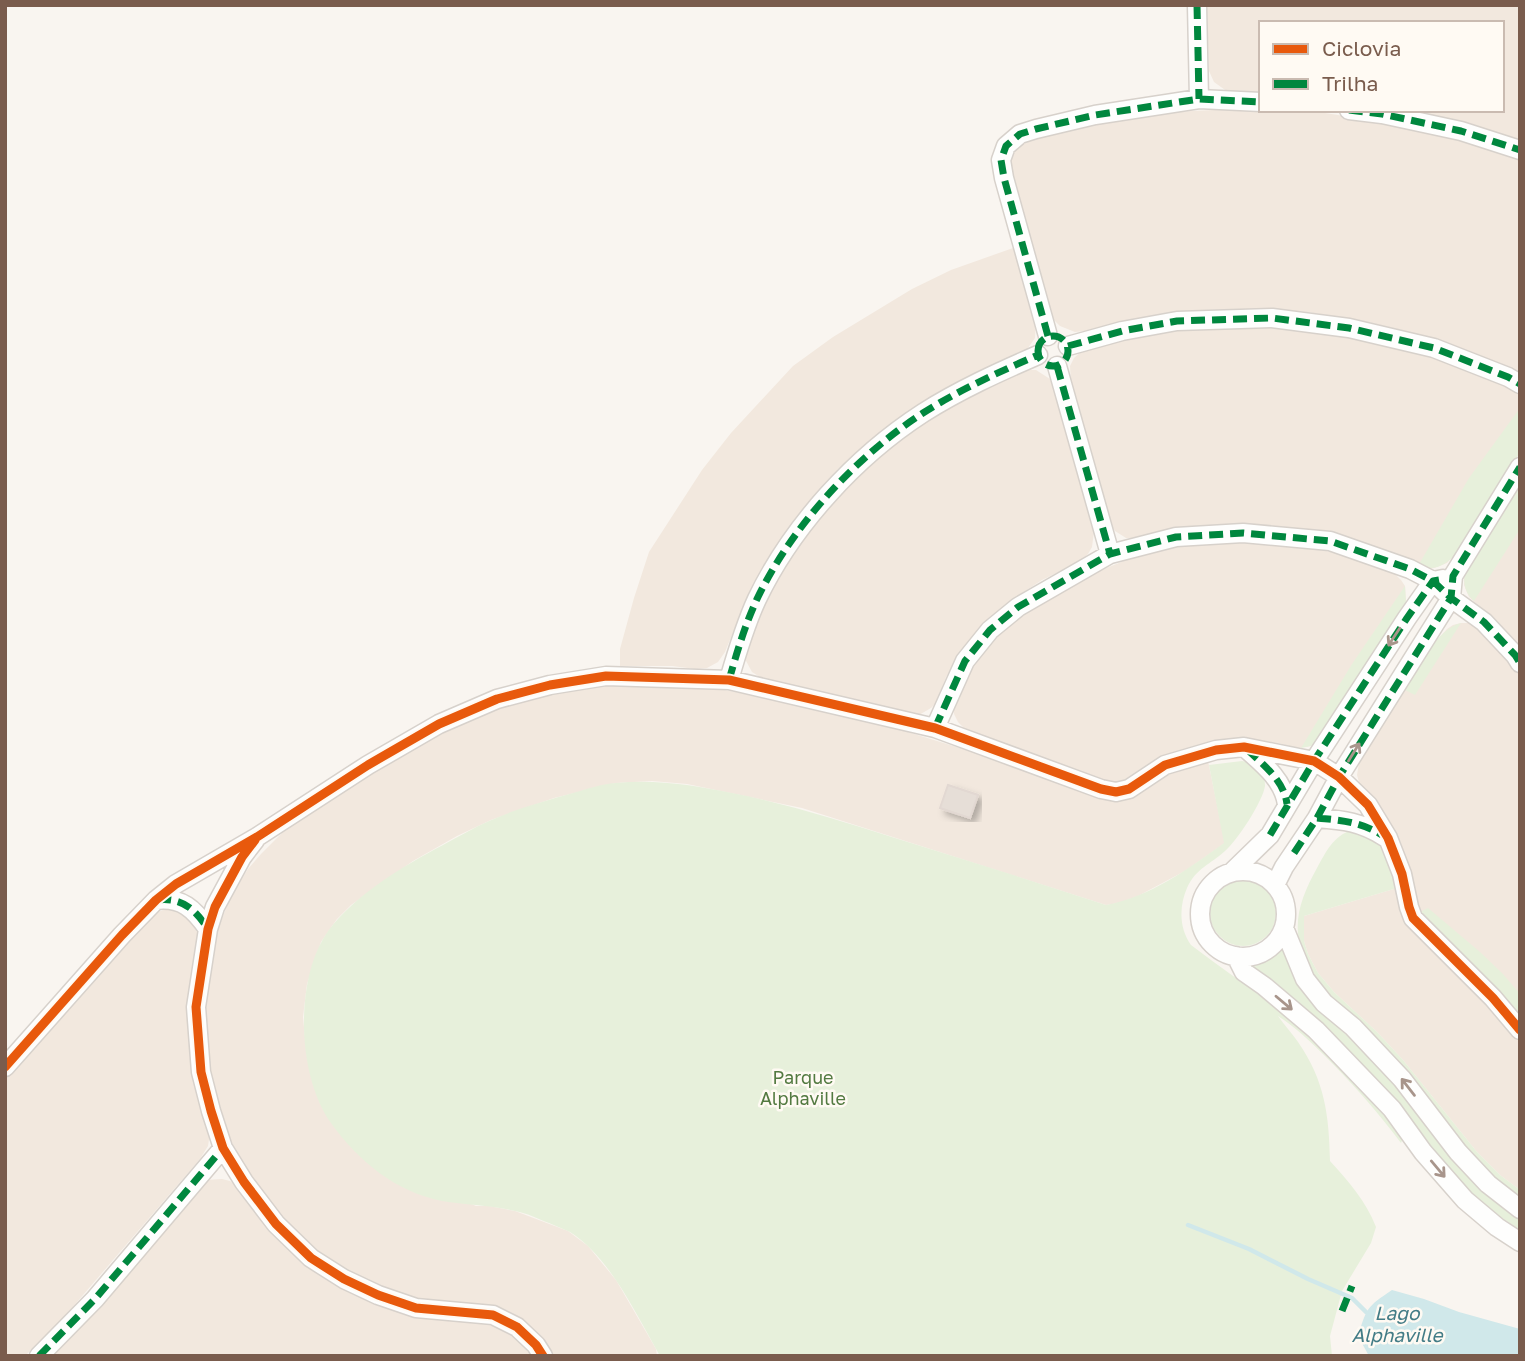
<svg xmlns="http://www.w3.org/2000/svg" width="1525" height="1361" font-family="'Golos Text',sans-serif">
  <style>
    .residential { fill: #f2e8de }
    .green { fill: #e7f0db }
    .water { fill: #d0e8ea }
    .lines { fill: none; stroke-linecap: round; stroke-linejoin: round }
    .stream { stroke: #d0e8ea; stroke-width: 4.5 }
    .building { fill: #e6ded7; stroke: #e2d8d2; stroke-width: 2; filter: url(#shadow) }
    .minor-casing { stroke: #d7d1cb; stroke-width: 21 }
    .minor { stroke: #fefefd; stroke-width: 18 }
    .quiet { stroke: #00873e; stroke-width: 7; stroke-dasharray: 14 7; stroke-linecap: butt }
    .cycleway-casing { stroke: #fffaf3; stroke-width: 13 }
    .cycleway { stroke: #e8590c; stroke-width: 9 }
    .oneway { stroke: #a8958b }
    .labels { text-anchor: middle; stroke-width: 5; stroke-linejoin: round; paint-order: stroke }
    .park-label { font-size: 18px; fill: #537a41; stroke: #fffaf3 }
    .water-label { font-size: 19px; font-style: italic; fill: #437c86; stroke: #fffaf3 }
  </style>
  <defs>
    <filter id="shadow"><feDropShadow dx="5" dy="5" stdDeviation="3.5" flood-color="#0004"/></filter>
  </defs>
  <rect width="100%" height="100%" fill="#f9f5f0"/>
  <path class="residential" d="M1207,5H1520V142L1405,110H1502V23H1261V94L1228,92L1214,82L1209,71Z
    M1257,108L1261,110H1296L1325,113L1370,120L1460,138L1520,158V375L1486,359L1460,349L1406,331L1359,320L1307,312L1258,309L1207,310L1158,315L1085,331L1075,332L1060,326L1054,320L1050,311L1010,172V158L1013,151L1025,141L1041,135L1115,120L1151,114L1192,111Z
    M1013,248L1036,319L1035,338L1028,348L1023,352L952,386L927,400L876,436L838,469L797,517L780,542L757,578L740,615L725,652L718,662L707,668L695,669L672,666H620V649L634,598L649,552L702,470L731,433L793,366L833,337L912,289L951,270Z
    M1241,325L1328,330L1427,354L1497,382L1520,394V452L1457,552L1447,563L1434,568L1428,569L1314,531L1277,526L1232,525L1139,539L1126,538L1115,531L1108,521L1071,383L1070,366L1074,358L1083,350L1121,339L1184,328Z
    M1030,370H1036L1050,379L1056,394L1094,532L1092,547L1088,554L1079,562L1042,580L1022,593L982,627L956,661L946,677L936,703L931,708L919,715L914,716L765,680L752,672L745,659L747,640L774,582L790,555L822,512L880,454L946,407L1022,371Z
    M1520,481V648L1499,624L1469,597L1464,585V578Z
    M1251,541L1298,545L1350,556L1395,574L1401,580L1405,586L1406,603L1311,746L1296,748L1279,743L1262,741L1232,740L1214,742L1173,754L1121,784L1105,783L968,732L958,722L954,714L953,705L971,667L989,641L1011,620L1070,583L1131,558L1176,547L1221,542Z
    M1461,623H1469L1477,626L1504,654L1520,676V1017L1483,974L1420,912L1416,904L1407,863L1401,843L1391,824L1382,811L1360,786L1357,775L1359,763L1436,641L1447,629L1453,625Z
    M621,683L708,687L790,702L865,719L983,755L1108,800L1121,801L1132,798L1173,771L1208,761L1225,843L1185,871L1138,896L1119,903L1106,905L802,808L687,784L652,781L616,783L554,798L491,820L457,836L413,861L351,905L337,919L321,942L307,984L303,1017L307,1057L323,1109L331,1122L358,1154L476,1206H489L515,1211L568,1231L588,1246L616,1280L656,1349L657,1356H555L542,1338L376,1286L340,1268L304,1241L285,1224L243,1166L223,1123L211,1080L206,1046L205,1004L208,967L217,932L230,898L248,869L261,854L290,825L405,752L461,722L498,706L578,686Z
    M1397,888L1520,1043V1190L1500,1175L1477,1152L1403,1060L1377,1032L1334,992L1318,973L1308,954L1304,941V916Z
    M166,909L180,911L190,918L197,932V945L189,995L190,1046L193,1071L210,1133L208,1146L200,1159L175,1188L65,1316L25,1356H5V1078L150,915Z
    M222,1179L230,1181L239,1188L349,1291L391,1309L424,1317L490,1324L513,1334L536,1356H47L206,1180Z"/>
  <path class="green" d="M1520,408V452L1457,552C1446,566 1435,571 1418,566L1469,478Z
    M1520,481V529L1474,601C1465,593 1463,584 1465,572Z
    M1405,586L1406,603L1403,609L1319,742L1311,746L1301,748L1352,664Z
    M1461,623L1415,695L1405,690C1419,668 1436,629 1461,623Z
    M1242,761C1250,762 1254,766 1260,772C1264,776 1265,780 1265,786C1263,801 1237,841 1225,851C1211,864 1196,868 1187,888C1179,906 1179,928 1191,945C1231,976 1275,1003 1312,1037C1344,1066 1372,1100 1401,1132L1403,1138L1401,1143C1378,1112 1352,1083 1325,1056C1310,1041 1295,1027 1278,1016C1284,1025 1292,1033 1298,1042C1325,1081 1329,1115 1330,1161C1349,1182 1366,1201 1376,1227L1371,1243L1342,1291L1330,1336L1332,1356H660C637,1316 610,1257 570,1232C563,1229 556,1226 549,1223C538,1219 527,1213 515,1211C491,1205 466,1205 442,1201C396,1192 358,1161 331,1123C298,1077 295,987 323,939C347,899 403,866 443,845C458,837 473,828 489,821C515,809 545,801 573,793C587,789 601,784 616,783C655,779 694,785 732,793C788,804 841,821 895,838C966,860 1036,882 1106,905C1150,897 1188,869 1224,843L1209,765Z
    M1352,830H1361L1382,845L1397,888L1304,916V941L1308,954L1318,973L1334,992L1377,1032L1403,1060L1477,1152L1500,1175L1520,1190V1198C1474,1167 1445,1116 1409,1075C1389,1052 1367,1030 1345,1009C1328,993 1312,978 1303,955C1291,923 1301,897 1317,868C1326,852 1333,836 1352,830Z
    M1210 913a33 33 0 1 1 66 0a33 33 0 1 1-66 0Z
    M1428,908L1480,952L1503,974L1520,994V1017L1483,974L1420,912Z
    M1284,944L1327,1016L1381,1069L1496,1201L1520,1218V1230L1493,1212L1461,1184L1399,1105L1341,1043L1324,1027L1250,966Z"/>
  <path class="water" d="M1392,1290L1424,1299L1459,1312L1520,1329V1356H1369L1358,1336C1367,1307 1367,1307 1392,1290Z"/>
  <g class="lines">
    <path class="stream" d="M1188,1225L1249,1249L1308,1279L1352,1298L1366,1312"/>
  </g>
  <path class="building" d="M948,785L978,795L970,818L940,808Z"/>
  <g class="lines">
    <defs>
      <path id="minor" d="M1197,5L1199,99
        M1349,110L1382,114L1461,131L1520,150
        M1048,336L1004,178L1001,160L1006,146L1020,134L1036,129L1095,115L1199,99L1261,102
        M1068,346L1122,331L1177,321L1272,318L1349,328L1434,348L1508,377L1520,384
        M1057,366L1110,554
        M729,680C737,652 745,625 757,599C792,526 855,457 923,413C959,390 999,372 1038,355
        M935,728L965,661L990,630L1018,607L1110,554L1176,537L1243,533L1330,541L1410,569L1433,581L1451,598L1484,622L1515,655L1520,663
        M1244,747C1262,763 1283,779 1287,804
        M1317,818C1344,820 1361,822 1385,837
        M255,840L242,857L215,907L208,929L196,1007L201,1072L211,1111L223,1148L244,1182L276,1224L311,1258L344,1279L378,1295L416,1308L493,1315L517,1327L536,1345L543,1356
        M1200 914a43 43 0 1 1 86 0a43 43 0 1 1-86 0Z
        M1232,872L1270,835L1314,761L1407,618L1433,581L1443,579
        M1275,885L1284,867L1317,818L1339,777L1451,598L1453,576L1520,467
        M156,900C182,897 194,909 208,929
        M1284,928L1305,979L1324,1003L1353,1027L1402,1079L1458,1152L1488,1184L1520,1209
        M1236,956L1244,972L1264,986L1316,1030L1392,1109L1423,1152L1465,1200L1497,1227L1520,1242
        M5,1067L122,935L156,900L176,884L257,837L368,765L439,724L497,699L550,685L606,676L729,680L935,728L1101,789L1116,792L1129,789L1165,765L1216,750L1244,747L1314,761L1339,777L1368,805L1388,838L1402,874L1409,907L1413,918L1493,998L1520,1030
        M39,1356L95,1299L223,1148"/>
    </defs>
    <use href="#minor" class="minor-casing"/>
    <use href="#minor" class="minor"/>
    <path class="quiet" d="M1197,5L1199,99
      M1349,110L1382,114L1461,131L1520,150
      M1038 351a15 15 0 1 1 30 0a15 15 0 1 1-30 0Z
      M1048,336L1004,178L1001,160L1006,146L1020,134L1036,129L1095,115L1199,99L1261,102
      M1068,346L1122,331L1177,321L1272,318L1349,328L1434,348L1508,377L1520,384
      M1057,366L1110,554
      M729,680C737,652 745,625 757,599C792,526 855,457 923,413C959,390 999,372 1038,355
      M935,728L965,661L990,630L1018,607L1110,554L1176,537L1243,533L1330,541L1410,569L1433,581L1451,598L1484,622L1515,655L1520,663
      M1247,749C1263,765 1284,780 1287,804
      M1317,818C1340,820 1361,822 1382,835
      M1270,835L1314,761L1407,618L1433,581L1439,580
      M1294,853L1317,818L1339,777L1451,598L1453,576L1520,467
      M157,900C182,897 195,909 208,929
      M1342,1311L1352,1286
      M39,1356L95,1299L223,1148"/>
    <defs>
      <path id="cycleway" d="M255,840L242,857L215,907L208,929L196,1007L201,1072L211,1111L223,1148L244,1182L276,1224L311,1258L344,1279L378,1295L416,1308L493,1315L517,1327L536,1345L543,1356
        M5,1067L122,935L156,900L176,884L257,837L368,765L439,724L497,699L550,685L606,676L729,680L935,728L1101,789L1116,792L1129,789L1165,765L1216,750L1244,747L1314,761L1339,777L1368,805L1388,838L1402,874L1409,907L1413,918L1493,998L1520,1030"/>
    </defs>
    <use href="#cycleway" class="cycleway-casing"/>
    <use href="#cycleway" class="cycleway"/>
  </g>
  <defs><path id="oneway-shaft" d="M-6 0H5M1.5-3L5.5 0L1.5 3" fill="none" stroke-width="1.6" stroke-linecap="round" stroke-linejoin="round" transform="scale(1.75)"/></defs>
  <g class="oneway">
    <use href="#oneway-shaft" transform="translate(1394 637) rotate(123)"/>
    <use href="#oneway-shaft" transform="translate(1354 752) rotate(-58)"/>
    <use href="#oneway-shaft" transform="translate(1284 1003) rotate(40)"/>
    <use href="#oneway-shaft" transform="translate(1408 1087) rotate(-128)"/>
    <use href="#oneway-shaft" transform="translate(1438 1169) rotate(50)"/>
  </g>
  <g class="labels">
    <g class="park-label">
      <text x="803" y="1084">Parque<tspan x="803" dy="21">Alphaville</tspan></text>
    </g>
    <g class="water-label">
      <text x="1397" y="1320">Lago<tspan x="1397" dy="22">Alphaville</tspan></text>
    </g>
  </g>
  <rect width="1525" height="1361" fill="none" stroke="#7a5c4d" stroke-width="14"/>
  <rect x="1259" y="21" width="245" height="91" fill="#fffaf3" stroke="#cabbb1" stroke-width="2"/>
  <rect x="1273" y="44" width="35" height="10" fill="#e8590c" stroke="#cabbb1" stroke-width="2"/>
  <text x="1322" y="56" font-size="21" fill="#7a5c4d">Ciclovia</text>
  <rect x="1273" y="79" width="35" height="10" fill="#00873e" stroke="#cabbb1" stroke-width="2"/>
  <text x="1322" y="91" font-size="21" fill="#7a5c4d">Trilha</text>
</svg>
